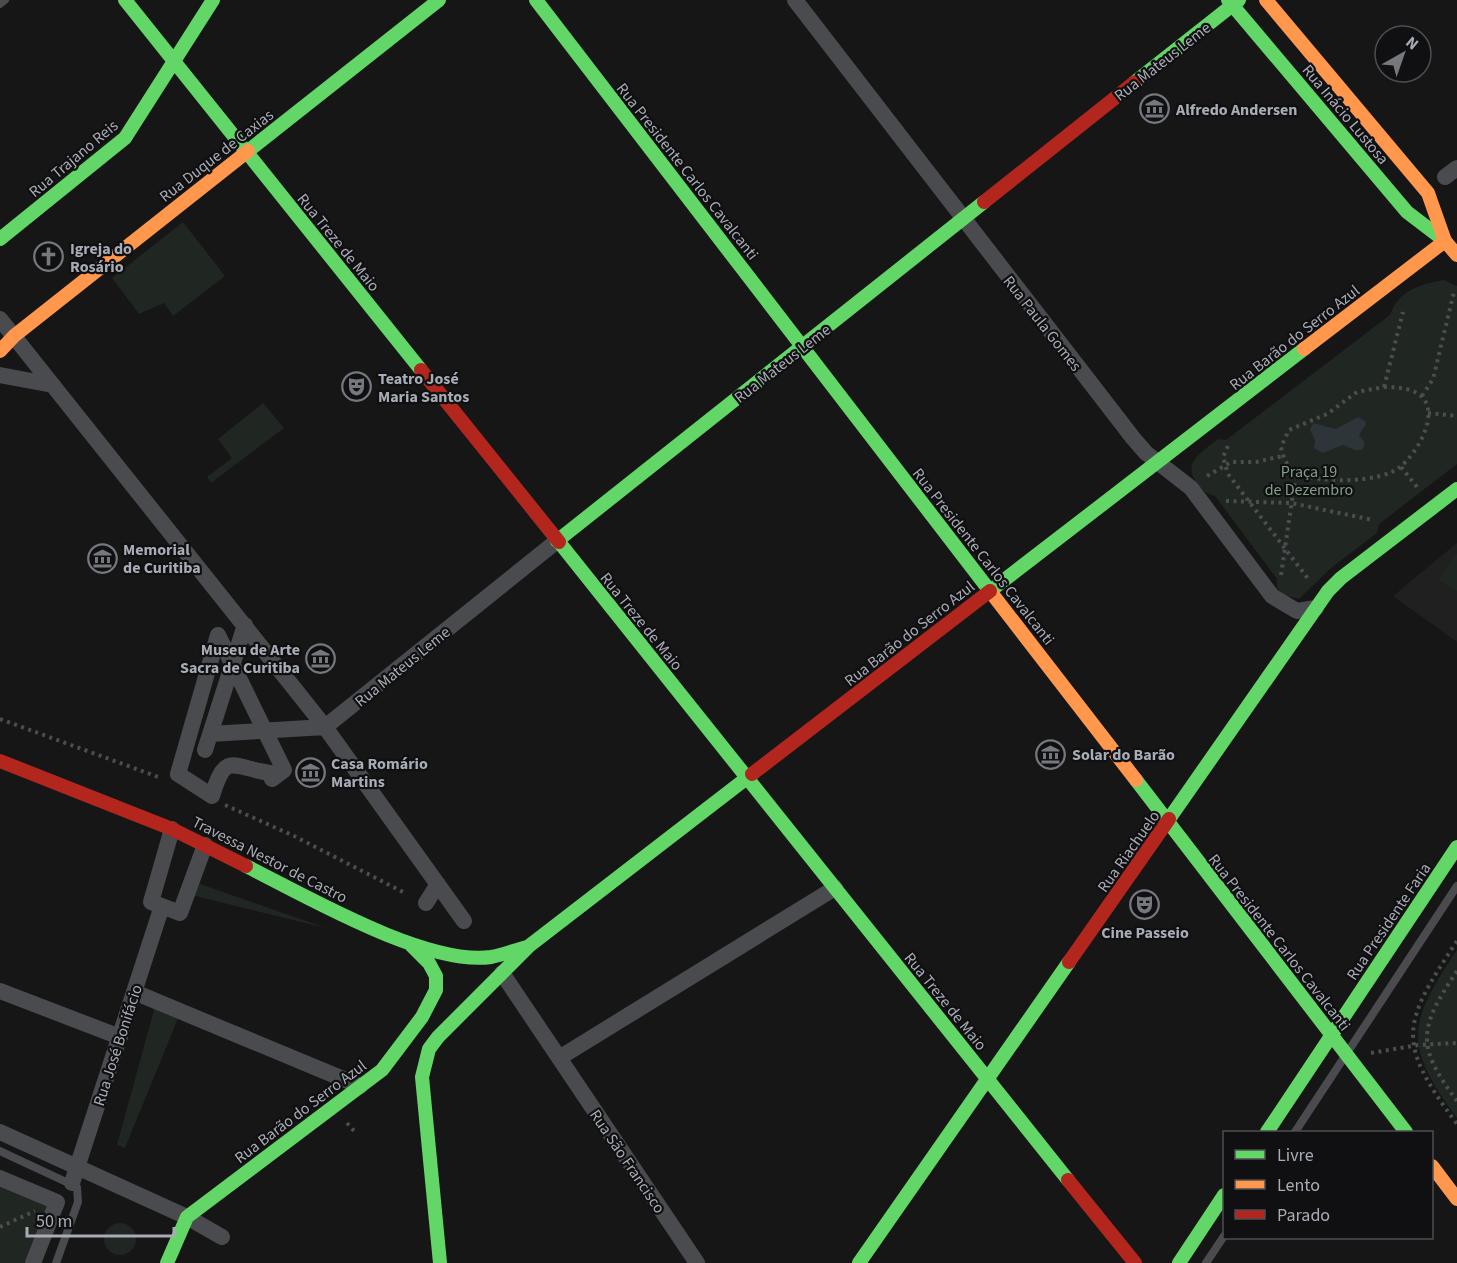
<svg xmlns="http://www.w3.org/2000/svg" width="1457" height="1263" font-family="'Source Sans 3',sans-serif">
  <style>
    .built { fill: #202021 }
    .green { fill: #202621 }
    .water { fill: #2d343a }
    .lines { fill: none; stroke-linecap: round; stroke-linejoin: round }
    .path { stroke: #4c4d4f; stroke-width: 4; stroke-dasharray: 3 4.5; stroke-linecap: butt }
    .lane { stroke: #4a4b4e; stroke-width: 8 }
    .street { stroke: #4a4b4e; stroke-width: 16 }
    .fast { stroke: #63d668; stroke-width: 14 }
    .slow { stroke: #ff974d; stroke-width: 14 }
    .jam { stroke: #b3261e; stroke-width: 14 }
    .labels { text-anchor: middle; stroke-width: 4.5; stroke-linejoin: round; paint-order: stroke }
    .street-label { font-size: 16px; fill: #a8acb5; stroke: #101012 }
    .poi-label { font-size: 16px; font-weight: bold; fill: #a8acb5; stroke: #101012; text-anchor: start }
    .park-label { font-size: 16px; fill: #819f84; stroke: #101012 }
  </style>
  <rect width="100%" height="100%" fill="#161616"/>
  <path class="built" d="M1457,543V642L1393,596Z"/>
  <path class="green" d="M183,222L225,276L173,316L164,303L139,314L112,278Z
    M1444,280L1457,286V464L1379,524L1377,533L1331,568L1299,599L1283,595L1277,588V579L1215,496C1205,494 1203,490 1197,483C1181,463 1203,451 1218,439L1226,440L1390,315C1398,291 1420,284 1444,280Z
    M263,403L284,428L211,483L207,477L232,458L218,439Z
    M1456,554L1457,555V592L1439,580Z
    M200,884L326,928L187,894Z
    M1457,950V1118C1402,1044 1408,1023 1457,950Z
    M155,1006L179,1016L125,1148L117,1145Z
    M0,1178L57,1202L33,1263H0Z
    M104 1239a16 16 0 1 1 32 0a16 16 0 1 1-32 0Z"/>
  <path class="water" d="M1358,417L1365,421L1366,424L1359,435L1365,443L1362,450H1355L1343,445L1323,453L1314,448L1315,440L1310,430L1313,423L1336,429Z"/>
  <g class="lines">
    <path class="path" d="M1384,387C1397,387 1414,388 1423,398C1439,417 1416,454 1400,467C1381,483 1320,484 1297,473C1287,468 1283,457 1281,447L1289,430L1327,414L1357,392Z
      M1384,387L1403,312
      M1422,396L1433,379L1454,292
      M1428,413L1457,416
      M1228,446L1223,457L1228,474L1309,580
      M1401,467L1417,487
      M1207,476L1231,462H1256L1283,456
      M1226,501L1291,503L1373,520
      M1281,575L1296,473
      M0,719L161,778
      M225,805L294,836L405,893
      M1457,941C1402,1024 1395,1041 1457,1124
      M1457,971C1419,1028 1415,1045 1457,1101
      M1371,1053L1418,1045L1457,1043
      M347,1123L354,1131
      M0,1227L35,1211"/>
    <path class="lane" d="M0,4L5,0
      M1295,1132L1457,886
      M0,1151L77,1187L78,1202L56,1263
      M1206,1263L1224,1236"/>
    <path class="street" d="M795,0L1133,438L1146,453L1191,488L1272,596L1297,611L1316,608
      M1445,177L1457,168
      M0,319L325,727L464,921
      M0,375L53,385
      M218,635L284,770L272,779L270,773C231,767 226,751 212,796L178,774Z
      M325,727L557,541
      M210,734L325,727
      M205,750L245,625
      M172,829L151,902L180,913L205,845
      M426,903L438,884
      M502,973L697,1263
      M0,991L120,1037
      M134,992L360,1086
      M559,1058L835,888
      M0,1132L187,1217L222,1237
      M0,1178L57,1202L33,1263
      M72,1183L162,906"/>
    <path class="fast" d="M125,0L421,370
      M536,0L993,595
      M1228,0L1407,212L1445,241
      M1135,82L1239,0
      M248,151L439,0
      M0,239L125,138L213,0
      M557,541L984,202
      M559,542L1068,1180
      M990,591L1304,349
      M1136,780L1406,1132
      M1169,819L1328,591L1341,578L1457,489
      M246,866C306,896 426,966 491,957C503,955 515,950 527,947
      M1267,1132L1457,847
      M167,1263L187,1217L382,1070L422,1017L436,990V976L429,963L411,945
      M440,1263L422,1077L429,1049L438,1037L529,946L752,774
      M859,1263L1069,962
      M1179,1263L1224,1195"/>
    <path class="slow" d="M1266,0L1428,193L1445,241
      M1304,349L1445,241L1457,255
      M0,351L14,336L248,151
      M993,595L1136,780
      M1432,1166L1457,1199"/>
    <path class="jam" d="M984,202L1135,82
      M421,370L559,542
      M0,761L172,829L246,866
      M752,774L990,591
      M1069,962L1169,819
      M1068,1180L1135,1263"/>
  </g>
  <defs>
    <symbol id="museum-ring" viewBox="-11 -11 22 22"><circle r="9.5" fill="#101012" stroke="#75787d" stroke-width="1.5"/><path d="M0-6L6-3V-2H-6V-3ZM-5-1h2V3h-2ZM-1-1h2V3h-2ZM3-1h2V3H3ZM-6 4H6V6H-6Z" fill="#75787d"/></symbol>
    <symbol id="church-ring" viewBox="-11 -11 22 22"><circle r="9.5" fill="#101012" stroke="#75787d" stroke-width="1.5"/><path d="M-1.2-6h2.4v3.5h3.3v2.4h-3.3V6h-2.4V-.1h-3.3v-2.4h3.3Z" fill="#75787d"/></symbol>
    <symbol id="theatre-ring" viewBox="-11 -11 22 22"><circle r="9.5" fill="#101012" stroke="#75787d" stroke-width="1.5"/><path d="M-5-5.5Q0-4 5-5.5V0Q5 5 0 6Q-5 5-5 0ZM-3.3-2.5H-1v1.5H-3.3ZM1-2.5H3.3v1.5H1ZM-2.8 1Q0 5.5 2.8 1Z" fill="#75787d"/></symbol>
  </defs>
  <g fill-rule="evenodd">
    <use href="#museum-ring" x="1138" y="92" width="33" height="33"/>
    <use href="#church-ring" x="32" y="240" width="33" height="33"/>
    <use href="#theatre-ring" x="340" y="370" width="33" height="33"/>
    <use href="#museum-ring" x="86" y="542" width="33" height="33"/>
    <use href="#museum-ring" x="304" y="642" width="33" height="33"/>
    <use href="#museum-ring" x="1034" y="738" width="33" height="33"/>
    <use href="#museum-ring" x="294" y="756" width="33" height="33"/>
    <use href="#theatre-ring" x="1128" y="888" width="33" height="33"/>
  </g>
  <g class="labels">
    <g class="street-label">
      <text transform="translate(1162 61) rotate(-38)" y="6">Rua Mateus Leme</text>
      <text transform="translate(1346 114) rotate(50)" y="6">Rua Inácio Lustosa</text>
      <text transform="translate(216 155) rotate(-38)" y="6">Rua Duque de Caxias</text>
      <text transform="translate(73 158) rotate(-40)" y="6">Rua Trajano Reis</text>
      <text transform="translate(688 171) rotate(52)" y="6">Rua Presidente Carlos Cavalcanti</text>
      <text transform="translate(339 242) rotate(51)" y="6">Rua Treze de Maio</text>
      <text transform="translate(1043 323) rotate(52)" y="6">Rua Paula Gomes</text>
      <text transform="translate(1294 337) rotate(-38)" y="6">Rua Barão do Serro Azul</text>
      <text transform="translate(782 363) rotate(-38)" y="6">Rua Mateus Leme</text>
      <text transform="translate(984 556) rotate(52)" y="6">Rua Presidente Carlos Cavalcanti</text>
      <text transform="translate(642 621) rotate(51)" y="6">Rua Treze de Maio</text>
      <text transform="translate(909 633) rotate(-38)" y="6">Rua Barão do Serro Azul</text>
      <text transform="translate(402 666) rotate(-39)" y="6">Rua Mateus Leme</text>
      <text transform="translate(1128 851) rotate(-55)" y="6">Rua Riachuelo</text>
      <text transform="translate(270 859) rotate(27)" y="6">Travessa Nestor de Castro</text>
      <text transform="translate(1388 921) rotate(-56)" y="6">Rua Presidente Faria</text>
      <text transform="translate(1280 942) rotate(52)" y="6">Rua Presidente Carlos Cavalcanti</text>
      <text transform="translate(946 1001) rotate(51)" y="6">Rua Treze de Maio</text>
      <text transform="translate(117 1045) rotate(-72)" y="6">Rua José Bonifácio</text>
      <text transform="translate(300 1111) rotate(-37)" y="6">Rua Barão do Serro Azul</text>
      <text transform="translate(628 1161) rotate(56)" y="6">Rua São Francisco</text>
    </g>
    <g class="poi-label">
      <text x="1176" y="115">Alfredo Andersen</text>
      <text x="70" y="254">Igreja do<tspan x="70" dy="18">Rosário</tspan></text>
      <text x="378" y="384">Teatro José<tspan x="378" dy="18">Maria Santos</tspan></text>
      <text x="123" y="555">Memorial<tspan x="123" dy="18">de Curitiba</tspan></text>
      <text x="300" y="655" text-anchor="end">Museu de Arte<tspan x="300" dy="18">Sacra de Curitiba</tspan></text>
      <text x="1072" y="760">Solar do Barão</text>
      <text x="331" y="769">Casa Romário<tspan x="331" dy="18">Martins</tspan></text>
      <text x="1145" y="938" text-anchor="middle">Cine Passeio</text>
    </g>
    <g class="park-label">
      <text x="1309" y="477">Praça 19<tspan x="1309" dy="18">de Dezembro</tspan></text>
    </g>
  </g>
  <rect x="1223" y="1131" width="210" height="108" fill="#101012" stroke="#4d4e53" stroke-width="1.5"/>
  <rect x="1235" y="1150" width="30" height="9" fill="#63d668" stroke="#4d4e53" stroke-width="1.5"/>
  <text x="1277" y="1161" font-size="18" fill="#a8acb5">Livre</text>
  <rect x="1235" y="1180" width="30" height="9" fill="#ff974d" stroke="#4d4e53" stroke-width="1.5"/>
  <text x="1277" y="1191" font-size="18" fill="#a8acb5">Lento</text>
  <rect x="1235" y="1210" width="30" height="9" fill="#b3261e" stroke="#4d4e53" stroke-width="1.5"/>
  <text x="1277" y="1221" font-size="18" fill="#a8acb5">Parado</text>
  <g transform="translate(1403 54) rotate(40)"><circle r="28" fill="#101012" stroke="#4d4e53" stroke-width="1.5"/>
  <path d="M0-4.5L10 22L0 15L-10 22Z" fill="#75787d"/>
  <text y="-9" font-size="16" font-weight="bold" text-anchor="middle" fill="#a8acb5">N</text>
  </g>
  <path d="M27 1227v9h147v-9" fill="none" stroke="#a8acb5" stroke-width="3"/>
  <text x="36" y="1227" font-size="18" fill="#a8acb5" stroke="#101012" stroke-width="4.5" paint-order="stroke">50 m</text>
</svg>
